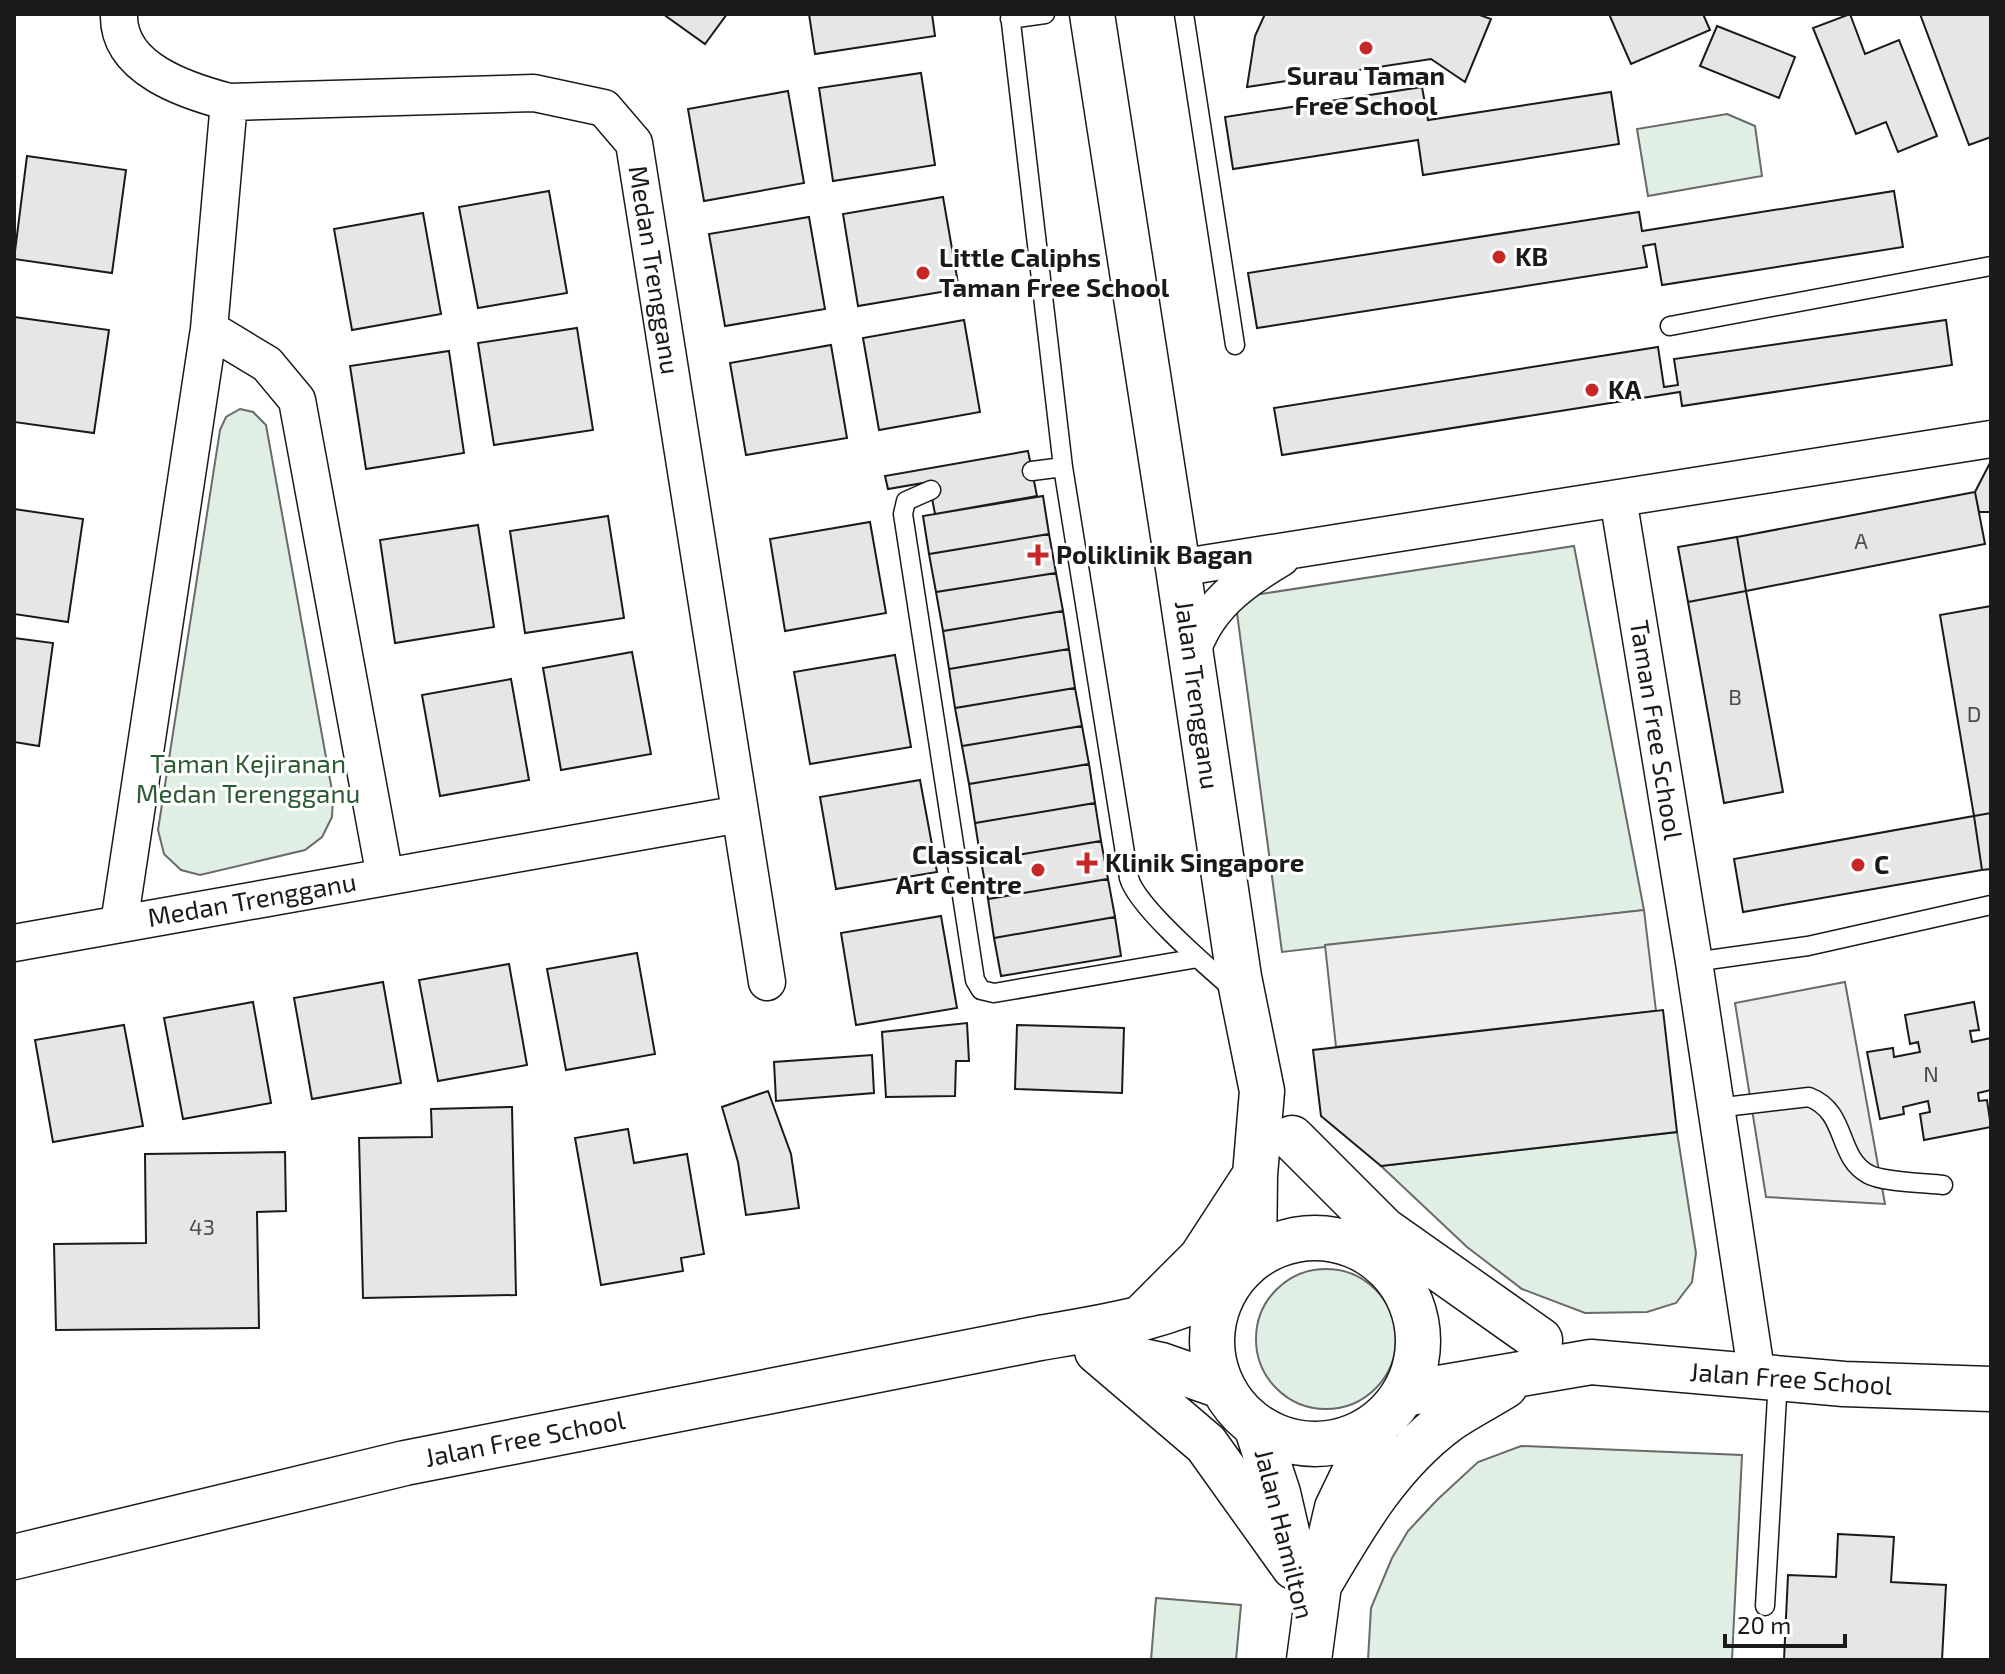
<svg xmlns="http://www.w3.org/2000/svg" width="2005" height="1674" font-family="'Exo 2',sans-serif">
  <style>
    .green { fill: #e0efe3; stroke: #6a6a6a; stroke-width: 2 }
    .parking { fill: #ededed; stroke: #6a6a6a; stroke-width: 2 }
    .building { fill: #e6e6e6; stroke: #1a1a1a; stroke-width: 2 }
    .lines { fill: none; stroke-linecap: round; stroke-linejoin: round }
    .lane-casing { stroke: #1a1a1a; stroke-width: 21 }
    .street-casing { stroke: #1a1a1a; stroke-width: 39 }
    .secondary-casing { stroke: #1a1a1a; stroke-width: 47 }
    .lane { stroke: #fff; stroke-width: 18 }
    .street { stroke: #fff; stroke-width: 36 }
    .secondary { stroke: #fff; stroke-width: 44 }
    .poi-dot { fill: #c62828; stroke: #fff; stroke-width: 3 }
    .labels { text-anchor: middle; stroke-width: 6; stroke-linejoin: round; paint-order: stroke }
    .number-label { font-size: 22px; fill: #4d4d4d }
    .poi-label { font-size: 26px; font-weight: bold; fill: #1a1a1a; stroke: #fff; text-anchor: start }
    .street-label { font-size: 26px; fill: #1a1a1a; stroke: #fff }
    .park-label { font-size: 26px; fill: #2b5a34; stroke: #fff }
  </style>
  <rect width="100%" height="100%" fill="#fff"/>
  <path class="green" d="M1727,114L1755,126L1762,176L1648,196L1637,129Z
    M240,409L253,412L266,425L333,796L332,817L322,837L305,850L200,875L181,870L164,854L158,830L220,430L226,417Z
    M1574,546L1644,910L1282,952L1235,598Z
    M1677,1132L1696,1253L1692,1282L1676,1303L1647,1312L1585,1313L1522,1289L1467,1247L1381,1166Z
    M1256 1339a70 70 0 1 1 140 0a70 70 0 1 1-140 0Z
    M1521,1446L1742,1455L1732,1660H1368L1371,1608L1392,1558L1408,1531L1437,1500L1478,1462Z
    M1156,1598L1241,1605L1236,1660H1151Z"/>
  <path class="parking" d="M1644,910L1656,1011L1336,1047L1325,945Z
    M1845,982L1885,1204L1766,1197L1735,1003Z"/>
  <path class="building" d="M663,14H727L705,44Z
    M809,14H932L935,36L815,54Z
    M1265,14H1477L1491,19L1465,82L1431,59L1247,87L1255,36Z
    M1609,14H1703L1710,30L1631,64Z
    M1850,14L1865,54L1899,40L1937,136L1898,152L1886,122L1856,134L1813,28Z
    M1920,14H1991V137L1969,145Z
    M1717,26L1795,57L1779,98L1700,66Z
    M921,73L935,165L833,181L819,88Z
    M1422,87L1428,120L1611,92L1619,144L1423,175L1418,140L1233,169L1225,117Z
    M788,91L804,183L704,201L688,109Z
    M27,156L126,170L112,273L14,259Z
    M549,191L567,293L478,308L459,207Z
    M1894,191L1903,247L1662,285L1655,244L1643,246L1647,267L1257,328L1248,273L1639,212L1642,231Z
    M943,197L959,289L858,306L843,214Z
    M423,213L441,314L352,330L334,229Z
    M809,217L825,309L725,326L709,234Z
    M14,317L109,330L94,433L14,422Z
    M964,320L980,412L879,430L863,338Z
    M1946,320L1952,365L1682,406L1680,392L1282,455L1274,408L1658,347L1664,387L1678,385L1674,359Z
    M577,328L593,430L494,445L478,343Z
    M831,345L847,438L746,455L730,363Z
    M449,351L464,453L366,469L350,366Z
    M1028,451L1037,496L935,514L929,482L888,489L885,476Z
    M1991,461V512H1979L1975,492Z
    M1975,492L1985,544L1746,591L1737,537Z
    M1043,496L1049,534L929,554L923,516Z
    M14,509L83,519L68,622L14,614Z
    M608,516L624,618L525,633L510,531Z
    M870,522L886,613L785,631L770,539Z
    M478,525L494,627L395,643L380,540Z
    M1049,534L1056,573L936,592L929,554Z
    M1737,537L1746,591L1688,602L1678,547Z
    M1056,573L1063,611L943,631L936,592Z
    M1746,591L1783,792L1724,803L1688,602Z
    M1991,606V813L1974,816L1940,615Z
    M1063,611L1069,649L949,669L943,631Z
    M14,638L53,643L39,746L14,742Z
    M1069,649L1075,688L955,708L949,669Z
    M632,652L651,754L561,770L543,668Z
    M895,655L911,747L810,764L794,672Z
    M511,679L529,780L440,796L422,695Z
    M1075,688L1082,726L962,746L955,708Z
    M1082,726L1089,764L969,784L962,746Z
    M1089,764L1095,803L975,823L969,784Z
    M920,780L937,872L836,889L820,797Z
    M1095,803L1101,841L981,861L975,823Z
    M1991,813V869L1982,870L1974,816Z
    M1974,816L1982,870L1743,912L1734,859Z
    M1101,841L1108,879L988,899L981,861Z
    M1108,879L1115,917L994,938L988,899Z
    M941,916L957,1008L856,1025L841,933Z
    M1115,917L1121,956L1001,976L994,938Z
    M637,953L655,1054L566,1070L547,969Z
    M509,964L527,1065L438,1081L419,980Z
    M383,982L401,1083L312,1099L294,998Z
    M253,1002L271,1103L183,1119L164,1018Z
    M1974,1002L1979,1030L1970,1031L1972,1042L1991,1038V1090L1978,1093L1979,1101L1987,1100L1991,1127L1924,1140L1920,1114L1930,1112L1928,1101L1903,1107L1904,1114L1880,1119L1867,1052L1893,1048L1894,1057L1920,1052L1918,1042L1910,1044L1905,1015Z
    M1663,1010L1677,1132L1381,1166L1321,1116L1313,1050Z
    M967,1023L969,1061H956L955,1096L886,1097L882,1032Z
    M124,1025L143,1126L53,1142L35,1040Z
    M1017,1025L1124,1028L1122,1093L1015,1089Z
    M872,1055L874,1093L776,1101L774,1062Z
    M768,1091L791,1154L799,1208L746,1215L738,1162L722,1107Z
    M512,1107L516,1295L363,1298L359,1138L432,1137L431,1109Z
    M628,1129L634,1163L687,1154L704,1254L681,1258L683,1271L601,1285L575,1138Z
    M285,1152L286,1211L257,1212L259,1328L56,1330L54,1244L146,1243L145,1154Z
    M1838,1534L1894,1537L1891,1582L1946,1585L1942,1660H1784L1788,1575L1836,1577Z"/>
  <g class="lines">
    <defs>
      <path id="lane" d="M1010,14L1063,467L1129,878C1137,907 1209,968 1234,990
        M1184,14L1235,345
        M1010,19L1045,14
        M1670,326L1991,266
        M1032,471L1063,467
        M931,490L906,501L903,514L975,980L981,990L994,993L1198,958
        M1694,962L1808,946L1991,905
        M1716,1108L1809,1097C1848,1112 1836,1156 1868,1174C1881,1182 1926,1183 1943,1185
        M1765,1606L1778,1379"/>
      <path id="street" d="M119,14C117,69 187,91 229,102L534,93L604,108L634,143L767,982
        M209,329L267,364L297,400L385,877
        M1618,498L1694,962L1757,1377
        M1178,568L1991,439
        M1191,655C1205,608 1240,582 1281,558
        M119,924L209,329L229,102
        M14,943L740,814"/>
      <path id="secondary" d="M1092,14L1178,568L1239,977L1262,1091L1255,1175L1254,1258
        M1292,1138L1384,1230L1540,1340
        M1212 1341a103 103 0 1 1 206 0a103 103 0 1 1-206 0Z
        M1145,1314L1201,1258L1255,1175
        M1097,1351L1206,1444L1294,1567
        M1105,1353L1161,1365L1221,1386
        M1404,1394L1591,1362L1844,1384L1991,1389
        M1256,1426L1278,1493L1290,1545
        M14,1557L405,1463L1040,1338C1110,1326 1161,1319 1226,1287
        M1319,1585C1355,1524 1389,1464 1447,1421C1465,1408 1486,1398 1505,1386
        M1309,1660L1319,1585L1337,1508L1378,1423"/>
    </defs>
    <use href="#lane" class="lane-casing"/>
    <use href="#street" class="street-casing"/>
    <use href="#secondary" class="secondary-casing"/>
    <use href="#lane" class="lane"/>
    <use href="#street" class="street"/>
    <use href="#secondary" class="secondary"/>
  </g>
  <g class="poi-dot">
    <circle cx="1366" cy="48" r="8"/>
    <circle cx="1499" cy="257" r="8"/>
    <circle cx="923" cy="273" r="8"/>
    <circle cx="1592" cy="390" r="8"/>
    <path d="M1034 543h8v8h8v8h-8v8h-8v-8h-8v-8h8z"/>
    <path d="M1083 851h8v8h8v8h-8v8h-8v-8h-8v-8h8z"/>
    <circle cx="1858" cy="865" r="8"/>
    <circle cx="1038" cy="870" r="8"/>
  </g>
  <g class="labels">
    <g class="number-label">
      <text x="1861" y="549">A</text>
      <text x="1735" y="705">B</text>
      <text x="1974" y="722">D</text>
      <text x="1931" y="1082">N</text>
      <text x="202" y="1235">43</text>
    </g>
    <g class="poi-label">
      <text x="1366" y="85" text-anchor="middle">Surau Taman<tspan x="1366" dy="30">Free School</tspan></text>
      <text x="1515" y="266">KB</text>
      <text x="939" y="267">Little Caliphs<tspan x="939" dy="30">Taman Free School</tspan></text>
      <text x="1608" y="399">KA</text>
      <text x="1056" y="564">Poliklinik Bagan</text>
      <text x="1022" y="864" text-anchor="end">Classical<tspan x="1022" dy="30">Art Centre</tspan></text>
      <text x="1105" y="872">Klinik Singapore</text>
      <text x="1874" y="874">C</text>
    </g>
    <g class="street-label">
      <text transform="translate(654 270) rotate(81)" y="9">Medan Trengganu</text>
      <text transform="translate(1197 695) rotate(82)" y="9">Jalan Trengganu</text>
      <text transform="translate(1656 730) rotate(81)" y="9">Taman Free School</text>
      <text transform="translate(252 900) rotate(-10)" y="9">Medan Trengganu</text>
      <text transform="translate(1791 1379) rotate(4)" y="9">Jalan Free School</text>
      <text transform="translate(525 1439) rotate(-11)" y="9">Jalan Free School</text>
      <text transform="translate(1284 1534) rotate(76)" y="9">Jalan Hamilton</text>
    </g>
    <g class="park-label">
      <text x="248" y="773">Taman Kejiranan<tspan x="248" dy="30">Medan Terengganu</tspan></text>
    </g>
  </g>
  <rect width="2005" height="1674" fill="none" stroke="#1a1a1a" stroke-width="32"/>
  <path d="M1725 1634v12h120v-12" fill="none" stroke="#1a1a1a" stroke-width="4"/>
  <text x="1737" y="1634" font-size="24" fill="#1a1a1a" stroke="#ffffff" stroke-width="6" paint-order="stroke">20 m</text>
</svg>
